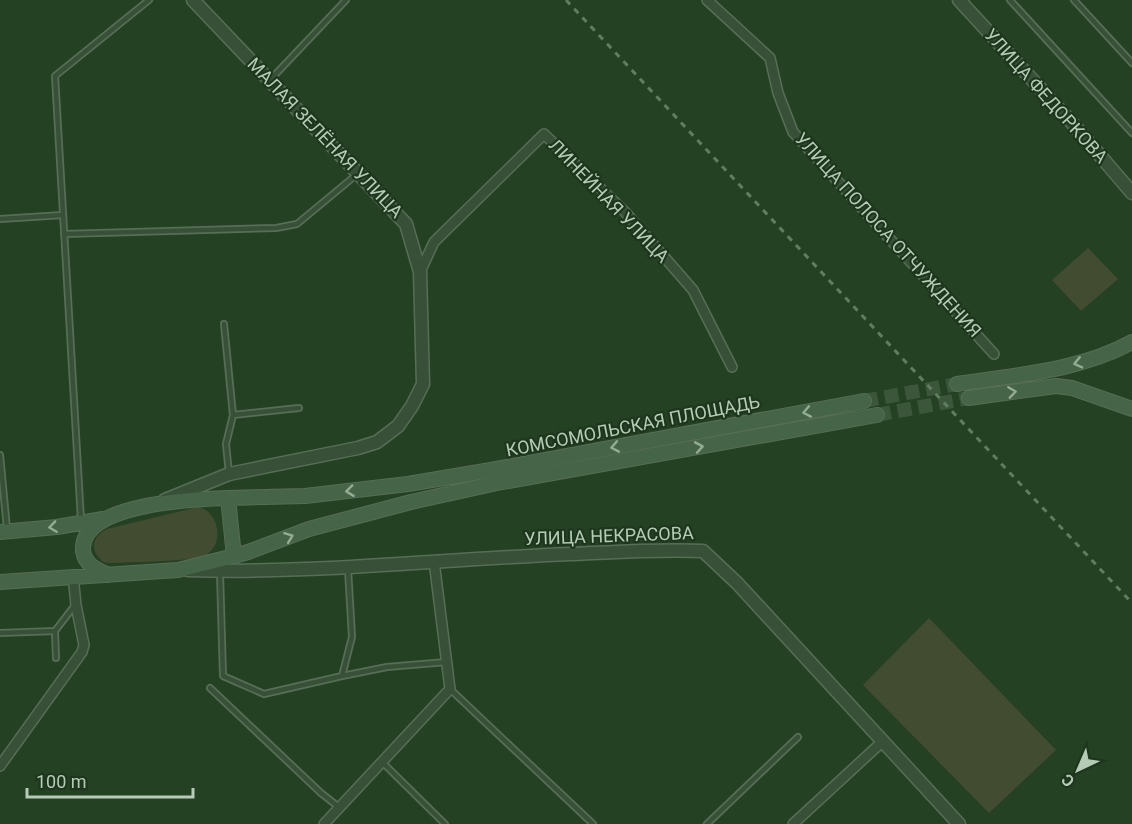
<svg xmlns="http://www.w3.org/2000/svg" width="1132" height="824" font-family="Roboto,sans-serif">
  <style>
    .green { fill: #424c30 }
    .lines { fill: none; stroke-linecap: round; stroke-linejoin: round }
    .secondary-tunnel { stroke: #3b563a; stroke-width: 14; stroke-dasharray: 14 7; stroke-linecap: butt }
    .service-casing { stroke: #566e56; stroke-width: 8 }
    .minor-casing { stroke: #566e56; stroke-width: 12 }
    .tertiary-casing { stroke: #566e56; stroke-width: 15 }
    .secondary-casing { stroke: #566e56; stroke-width: 16 }
    .service { stroke: #395038; stroke-width: 4.5 }
    .minor { stroke: #395038; stroke-width: 9 }
    .tertiary { stroke: #395038; stroke-width: 12 }
    .secondary { stroke: #466447; stroke-width: 14 }
    .rail { stroke: #5f7d5f; stroke-width: 3; stroke-dasharray: 6 6; stroke-linecap: butt }
    .oneway { stroke: #94ac94 }
    .labels { text-anchor: middle; stroke-width: 4.5; stroke-linejoin: round; paint-order: stroke }
    .street-label { font-size: 18px; fill: #b5cbb5; stroke: #1d361d }
  </style>
  <rect width="100%" height="100%" fill="#254124"/>
  <path class="green" d="M1088,248L1118,279L1081,311L1052,280Z
    M198,507C219,511 225,544 206,555C193,562 127,562 108,563L103,562L96,554C91,542 96,535 107,529Z
    M929,618L1056,750L989,813L863,685Z"/>
  <g class="lines">
    <path class="secondary-tunnel" d="M864,401L957,384
      M877,415L969,398"/>
    <defs>
      <path id="service" d="M1010,0L1132,133
        M1074,0L1132,63
        M271,79L346,0
        M0,219L63,215
        M64,234L276,228L297,224L356,175
        M224,324L233,415L226,444L229,474
        M233,415L299,408
        M0,455L7,529
        M81,520L55,76L149,0
        M348,569L352,637L342,676L387,667L447,662
        M220,573L223,676L264,694L342,676
        M55,631L56,658
        M0,633L55,631L75,605
        M210,688L321,793L340,808
        M450,689L593,824
        M382,762L445,824
        M707,824L798,737"/>
      <path id="minor" d="M707,0L770,58L778,93L793,132L994,354
        M420,272L434,242L544,134L625,212L693,290L732,367
        M0,766L82,652L84,645L76,605L73,576
        M324,824L450,689L434,561
        M793,824L882,742"/>
      <path id="tertiary" d="M959,0L1074,125L1132,193
        M165,500L229,474L358,448L377,442L398,426L412,406L423,384L420,272L406,224L193,0
        M188,570C316,574 443,559 571,554C615,552 659,549 703,551L737,583L959,824"/>
      <path id="secondary" d="M957,384C1015,375 1080,371 1132,342
        M969,398L1056,386L1072,388L1132,409
        M228,498L305,496L408,484L491,470L864,401
        M0,532L57,527L103,519
        M234,556L248,552L309,529L411,502L497,483L877,415
        M0,582L178,570L234,556L228,498C196,499 79,503 83,551C85,565 97,570 108,575"/>
    </defs>
    <use href="#service" class="service-casing"/>
    <use href="#minor" class="minor-casing"/>
    <use href="#tertiary" class="tertiary-casing"/>
    <use href="#secondary" class="secondary-casing"/>
    <use href="#service" class="service"/>
    <use href="#minor" class="minor"/>
    <use href="#tertiary" class="tertiary"/>
    <use href="#secondary" class="secondary"/>
    <path class="rail" d="M566,0L1132,603"/>
  </g>
  <defs><path id="oneway-chevron" d="M-2-3.5L2.5 0L-2 3.5" fill="none" stroke-width="1.6" stroke-linecap="round" stroke-linejoin="round" transform="scale(1.5)"/></defs>
  <g class="oneway">
    <use href="#oneway-chevron" transform="translate(1078 363) rotate(167)"/>
    <use href="#oneway-chevron" transform="translate(1012 392) rotate(-8)"/>
    <use href="#oneway-chevron" transform="translate(807 412) rotate(169)"/>
    <use href="#oneway-chevron" transform="translate(615 447) rotate(169)"/>
    <use href="#oneway-chevron" transform="translate(699 447) rotate(-10)"/>
    <use href="#oneway-chevron" transform="translate(350 491) rotate(173)"/>
    <use href="#oneway-chevron" transform="translate(53 527) rotate(172)"/>
    <use href="#oneway-chevron" transform="translate(289 537) rotate(-21)"/>
  </g>
  <g class="labels">
    <g class="street-label">
      <text transform="translate(1046 96) rotate(48)" y="6">УЛИЦА ФЕДОРКОВА</text>
      <text transform="translate(325 138) rotate(46)" y="6">МАЛАЯ ЗЕЛЁНАЯ УЛИЦА</text>
      <text transform="translate(609 201) rotate(46)" y="6">ЛИНЕЙНАЯ УЛИЦА</text>
      <text transform="translate(888 235) rotate(48)" y="6">УЛИЦА ПОЛОСА ОТЧУЖДЕНИЯ</text>
      <text transform="translate(633 426) rotate(-11)" y="6">КОМСОМОЛЬСКАЯ ПЛОЩАДЬ</text>
      <text transform="translate(609 536) rotate(-2)" y="6">УЛИЦА НЕКРАСОВА</text>
    </g>
  </g>
  <g transform="translate(1078 770) rotate(224)" stroke="#1d361d" stroke-width="4.5" paint-order="stroke">
  <path d="M0-4.5L10 22L0 15L-10 22Z" fill="#b5cbb5"/>
  <text y="-9" font-size="16" font-weight="bold" text-anchor="middle" fill="#b5cbb5">С</text>
  </g>
  <path d="M27 788v9h166v-9" fill="none" stroke="#b5cbb5" stroke-width="3"/>
  <text x="36" y="788" font-size="18" fill="#b5cbb5" stroke="#1d361d" stroke-width="4.5" paint-order="stroke">100 m</text>
</svg>
